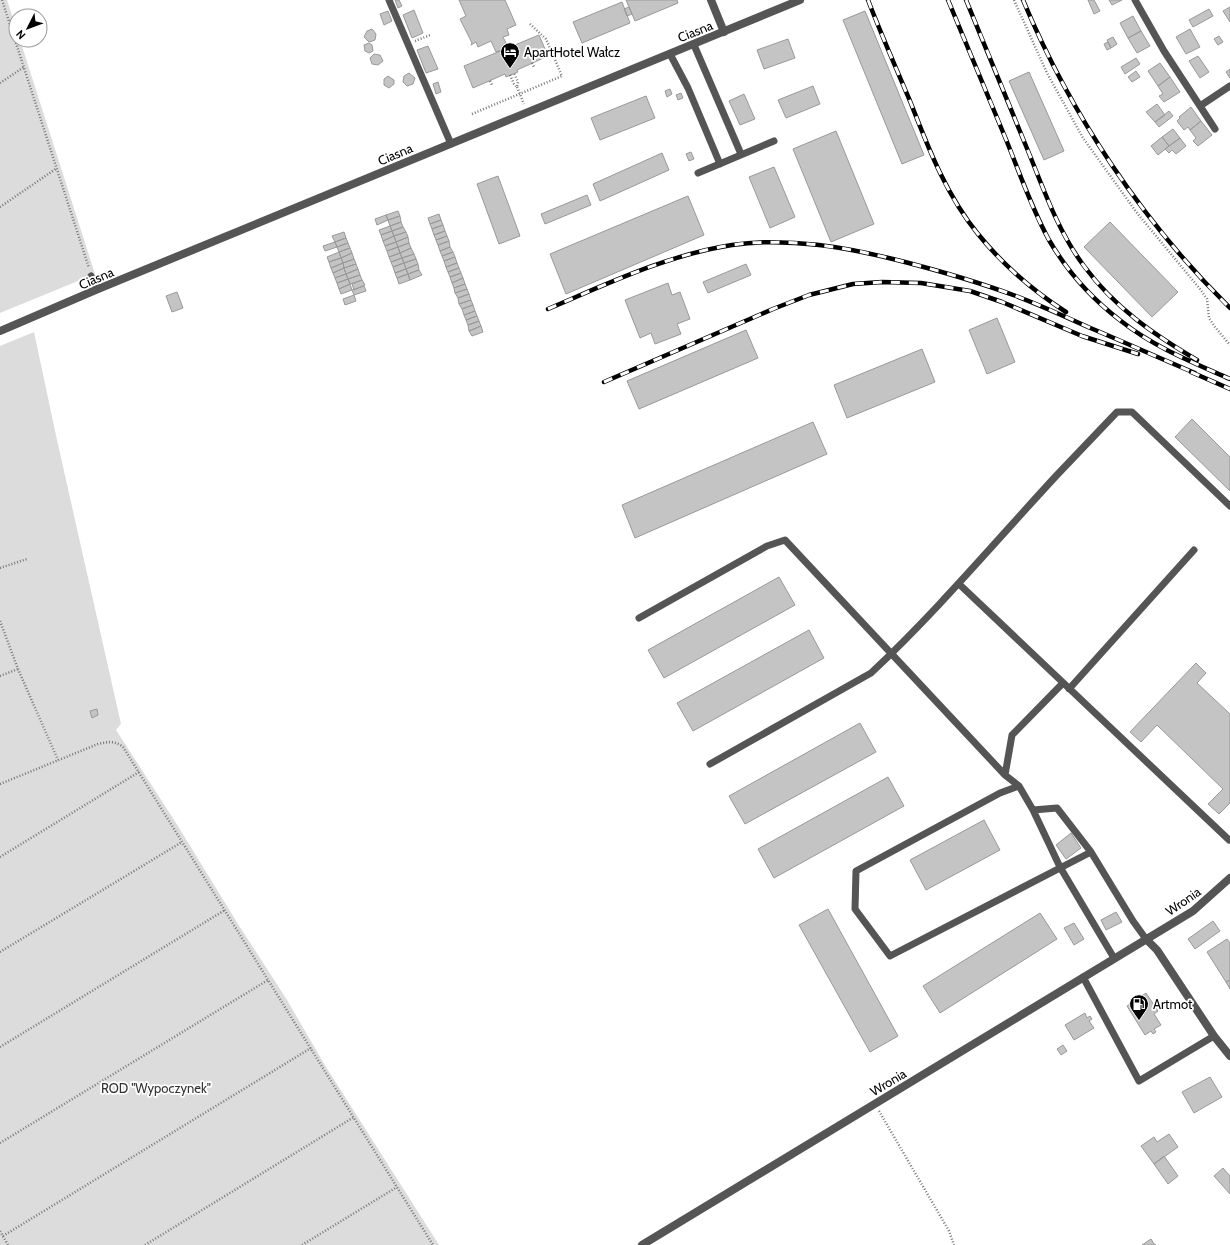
<svg xmlns="http://www.w3.org/2000/svg" width="1230" height="1245" font-family="Cabin,sans-serif">
  <style>
    .green { fill: #dcdcdc }
    .building { fill: #c4c4c4; stroke: #999 }
    .lines { fill: none; stroke-linecap: round; stroke-linejoin: round }
    .path { stroke: #777; stroke-width: 2.5; stroke-dasharray: 1 2; stroke-linecap: butt }
    .service { stroke: #555; stroke-width: 7 }
    .minor { stroke: #555; stroke-width: 8 }
    .rail-casing { stroke: #000; stroke-width: 4.5 }
    .rail { stroke: #fff; stroke-width: 3; stroke-dasharray: 9; stroke-linecap: butt }
    .labels { text-anchor: middle; stroke-width: 3.5; stroke-linejoin: round; paint-order: stroke }
    .street-label { font-size: 13px; fill: #000; stroke: #fff }
    .poi-label { font-size: 13px; fill: #000; stroke: #fff; text-anchor: start }
    .park-label { font-size: 13px; fill: #333; stroke: #fff }
  </style>
  <rect width="100%" height="100%" fill="#fff"/>
  <path class="green" d="M0,0H7L16,28V40H20L95,274L0,313Z
    M34,332L57,440L121,724L116,730L176,823L238,924L287,1000L326,1067L439,1245H0V346Z"/>
  <path class="building" d="M395,0H399L402,6L398,8Z
    M459,0H505L516,25L507,29L509,35L503,37L508,47L496,52L491,41L478,47L476,42L471,45L472,43L460,19L466,16Z
    M626,0H677L678,3L635,21Z
    M1088,0H1094L1100,11L1094,14Z
    M1109,0H1122L1112,5Z
    M622,2L630,23L582,43L573,22Z
    M629,7L632,14L627,16L624,9Z
    M1230,7V22L1223,11Z
    M1209,9L1213,16L1193,27L1189,20Z
    M414,10L423,33L412,38L403,15Z
    M388,11L392,21L384,25L380,14Z
    M865,11L924,155L902,164L843,20Z
    M1133,16L1141,31L1128,38L1120,23Z
    M372,29L376,34L375,40L369,42L364,37L367,31Z
    M1190,29L1200,47L1186,54L1176,37Z
    M1141,31L1150,46L1137,53L1128,38Z
    M539,35L548,56L517,70L518,72L506,77L505,74L473,88L464,66Z
    M1219,36L1223,42L1218,45L1214,39Z
    M1113,37L1117,44L1111,48L1107,40Z
    M788,39L795,58L764,69L757,50Z
    M1108,42L1111,48L1107,50L1104,44Z
    M369,43L372,45L373,51L369,53L365,51L364,45Z
    M428,46L438,69L426,73L417,50Z
    M374,54L380,55L383,61L378,65L372,64L370,58Z
    M1198,56L1209,72L1200,78L1189,61Z
    M1136,58L1140,64L1125,74L1121,67Z
    M1160,63L1170,77L1158,86L1148,71Z
    M1230,69V78L1226,72Z
    M1136,71L1140,77L1132,82L1128,77Z
    M1029,72L1064,151L1044,160L1009,81Z
    M409,73L415,78L413,84L407,86L403,82L404,76Z
    M388,76L394,80V84L389,88L384,85V79Z
    M1170,77L1180,92L1164,102L1159,96L1163,94L1158,86Z
    M438,82L441,92L436,94L433,84Z
    M813,86L820,104L786,118L778,100Z
    M670,89L672,94L667,97L665,91Z
    M681,93L683,98L678,100L676,95Z
    M744,94L755,119L740,125L729,101Z
    M646,96L655,118L600,140L591,118Z
    M1157,104L1165,115L1155,122L1146,112Z
    M1191,107L1201,121L1190,130L1188,127L1184,130L1177,121L1180,118L1179,117Z
    M1169,111L1173,116L1159,127L1155,122Z
    M1201,121L1212,135L1198,146L1193,141L1196,138L1190,130Z
    M1173,129L1180,138L1169,146L1162,137Z
    M836,131L874,224L831,242L793,149Z
    M1162,137L1169,146L1158,155L1151,146Z
    M1180,138L1186,146L1176,154L1172,150L1169,153L1165,149Z
    M691,152L694,159L689,161L686,154Z
    M662,153L669,170L600,201L593,184Z
    M774,167L795,217L770,228L749,177Z
    M498,176L520,236L499,244L477,184Z
    M587,195L591,205L545,224L541,214Z
    M688,196L704,235L566,294L550,254Z
    M398,211L400,216L388,220L386,215Z
    M439,214L441,220L430,224L428,218Z
    M386,215L388,220L377,225L375,219Z
    M400,216L401,222L390,226L388,220Z
    M441,220L443,225L432,229L430,224Z
    M401,222L403,227L392,231L390,226Z
    M1110,222L1178,292L1152,317L1084,247Z
    M443,225L445,231L434,235L432,229Z
    M390,226L392,231L381,235L379,230Z
    M403,227L406,232L394,236L392,231Z
    M392,231L394,236L383,241L381,235Z
    M445,231L447,236L436,240L434,235Z
    M344,232L346,238L335,242L332,236Z
    M406,232L408,237L396,242L394,236Z
    M394,236L396,242L385,246L383,241Z
    M447,236L449,241L438,245L436,240Z
    M408,237L409,243L398,247L396,242Z
    M346,238L348,243L337,247L335,242Z
    M449,241L450,247L440,251L438,245Z
    M335,242L337,247L325,251L323,246Z
    M396,242L398,247L387,251L385,246Z
    M348,243L350,248L339,252L337,247Z
    M409,243L411,248L400,253L398,247Z
    M398,247L400,253L389,257L387,251Z
    M450,247L453,252L442,256L440,251Z
    M350,248L352,253L341,258L339,252Z
    M411,248L414,254L402,258L400,253Z
    M339,252L341,258L329,262L327,257Z
    M453,252L455,257L444,261L442,256Z
    M352,253L354,259L343,263L341,258Z
    M400,253L402,258L391,262L389,257Z
    M414,254L416,259L404,263L402,258Z
    M455,257L457,263L446,267L444,261Z
    M341,258L343,263L331,268L329,262Z
    M402,258L404,263L393,267L391,262Z
    M354,259L356,264L344,268L343,263Z
    M416,259L418,264L406,269L404,263Z
    M343,263L344,268L333,273L331,268Z
    M404,263L406,269L395,273L393,267Z
    M457,263L459,268L448,272L446,267Z
    M356,264L358,269L346,274L344,268Z
    M418,264L419,270L408,274L406,269Z
    M746,264L751,275L708,293L703,282Z
    M344,268L346,274L335,278L333,273Z
    M459,268L461,273L450,277L448,272Z
    M358,269L360,275L348,279L346,274Z
    M406,269L408,274L397,278L395,273Z
    M419,270L422,275L410,280L408,274Z
    M461,273L463,278L452,283L450,277Z
    M346,274L348,279L337,283L335,278Z
    M408,274L410,280L399,284L397,278Z
    M360,275L362,280L350,284L348,279Z
    M463,278L465,284L454,288L452,283Z
    M348,279L350,284L339,289L337,283Z
    M362,280L365,285L354,290L352,284Z
    M668,283L672,295L680,292L690,319L677,324L681,334L655,344L651,333L640,338L625,300Z
    M350,284L352,290L341,294L339,289Z
    M465,284L467,289L455,293L454,288Z
    M364,286L366,291L354,295L352,290Z
    M467,289L469,294L458,298L455,293Z
    M177,292L183,308L172,312L166,296Z
    M469,294L471,300L459,304L458,298Z
    M354,295L356,301L345,305L343,299Z
    M471,300L473,305L462,309L459,304Z
    M473,305L475,311L464,315L462,309Z
    M475,311L477,316L466,320L464,315Z
    M477,316L479,321L468,325L466,320Z
    M997,318L1015,362L987,374L969,330Z
    M479,321L481,326L469,331L468,325Z
    M481,326L483,332L472,336L469,331Z
    M746,330L758,358L639,409L627,381Z
    M922,349L935,382L847,418L834,385Z
    M1192,419L1230,457V491L1175,437Z
    M813,422L827,454L635,538L622,505Z
    M779,577L795,605L664,678L648,650Z
    M809,630L824,658L693,731L677,703Z
    M1196,663L1206,673L1197,683L1230,714V803L1219,814L1208,804L1223,789L1157,725L1141,742L1130,732Z
    M97,709L98,715L92,718L90,711Z
    M860,723L876,752L745,824L729,796Z
    M888,777L904,806L774,878L758,849Z
    M984,820L1000,850L926,890L910,860Z
    M1071,833L1081,848L1066,859L1056,845Z
    M828,909L898,1036L870,1052L799,925Z
    M1116,912L1122,922L1106,930L1101,920Z
    M1040,913L1057,939L940,1013L923,986Z
    M1213,921L1220,931L1195,949L1188,939Z
    M1074,923L1084,939L1074,945L1064,928Z
    M1227,939L1230,943V980L1226,982L1207,952Z
    M1230,980V989L1226,982Z
    M1146,993L1158,1011L1154,1014L1161,1025L1154,1029L1156,1032L1153,1034L1151,1031L1145,1035L1127,1006Z
    M1085,1013L1087,1018L1090,1016L1092,1019L1089,1021L1094,1028L1074,1040L1065,1025Z
    M1063,1045L1067,1051L1061,1055L1057,1049Z
    M1210,1077L1222,1097L1194,1113L1182,1092Z
    M1169,1134L1178,1147L1154,1164L1141,1146L1154,1137L1157,1142Z
    M1164,1156L1178,1176L1168,1184L1154,1164Z
    M1223,1168L1230,1176V1194L1214,1176Z
    M1151,1239L1154,1244L1156,1245H1142Z"/>
  <g class="lines">
    <path class="path" d="M2,0L89,268
      M1014,0L1047,73L1083,138L1137,213L1200,289L1207,299L1209,318L1215,327L1230,345
      M415,41L430,35
      M532,63L534,67
      M510,75L514,84L517,87L518,82L514,73
      M490,81L492,85
      M0,83L24,67
      M517,87L524,104
      M472,114L562,76L546,39L530,24
      M0,207L57,168
      M0,568L27,559
      M0,621L18,669L58,760
      M0,676L18,669
      M0,784L98,744C108,742 114,740 123,747L433,1245
      M0,857L139,772
      M0,952L182,842
      M0,1047L225,910
      M879,1111L949,1231L954,1245
      M0,1143L268,980
      M0,1231L8,1245
      M3,1236L311,1048
      M145,1245L354,1117
      M302,1245L397,1187"/>
    <path class="service" d="M389,0L451,144
      M1135,0L1164,51L1215,129
      M694,45L741,154
      M670,54L688,88L720,164
      M1200,106L1230,86
      M698,173L774,141
      M91,276L98,289
      M959,584L1229,840
      M639,618L767,546L785,540L1005,775L1019,786L1033,810L1057,808L1091,852L1133,921L1146,939
      M1069,689L1194,550
      M710,764L871,673C937,611 995,542 1056,476C1076,455 1096,434 1117,412H1132L1230,506
      M1005,775L1012,735L1063,683
      M1019,786L1000,793L856,871L855,909L890,956L1091,852
      M1033,810L1060,867L1114,958
      M1083,977L1139,1081L1214,1036"/>
    <path class="minor" d="M711,0L724,32
      M0,331L98,289L800,0
      M1146,939L1157,950L1214,1036L1230,1056
      M642,1245L1193,911L1230,878"/>
    <defs>
      <path id="rail" d="M868,0C881,34 896,68 910,101C928,147 946,195 978,234C1003,265 1032,290 1066,312
        M948,0C967,46 986,91 1005,137C1019,171 1031,207 1049,240C1067,271 1092,299 1121,321C1154,347 1192,362 1230,379
        M966,0C986,48 1006,97 1026,146C1043,187 1057,230 1084,266C1115,308 1153,334 1197,360
        M1023,0C1071,115 1142,221 1230,308
        M548,309C607,284 667,255 732,245C788,237 846,247 901,261C940,271 978,282 1016,296C1040,305 1064,316 1088,327C1124,342 1159,358 1195,373
        M1191,372L1230,389
        M604,382L773,309L809,295L853,284L882,282L921,283L970,291L1002,302L1082,336L1138,354"/>
    </defs>
    <use href="#rail" class="rail-casing"/>
    <use href="#rail" class="rail"/>
  </g>
  <defs>
    <symbol id="hotel-pin" viewBox="-11 -11 22 30"><path d="M0 17L-7.5 6A9.5 9.5 0 1 1 7.5 6Z" fill="#000" stroke="#fff"/><path d="M-6-4.5h1.5V1H6V5H4.5V3h-9V5H-6ZM-4 0a1.8 1.8 0 1 1 3.6 0ZM.5 0V-2.5h3Q6-2.5 6 0Z" fill="#fff"/></symbol>
    <symbol id="fuel-pin" viewBox="-11 -11 22 30"><path d="M0 17L-7.5 6A9.5 9.5 0 1 1 7.5 6Z" fill="#000" stroke="#fff"/><path d="M-5.5-6h7V0h2V4h1.3V-2.5L3-4.5l.8-.8L6-3V5H2.5V1h-1V6h-7ZM-4.2-4.7v3.2H.2V-4.7Z" fill="#fff"/></symbol>
  </defs>
  <g fill-rule="evenodd">
    <use href="#hotel-pin" x="499" y="41" width="22" height="30"/>
    <use href="#fuel-pin" x="1128" y="993" width="22" height="30"/>
  </g>
  <g class="labels">
    <g class="street-label">
      <text transform="translate(695 31) rotate(-22)" y="5">Ciasna</text>
      <text transform="translate(395 154) rotate(-23)" y="5">Ciasna</text>
      <text transform="translate(96 278) rotate(-23)" y="5">Ciasna</text>
      <text transform="translate(1183 901) rotate(-35)" y="5">Wronia</text>
      <text transform="translate(888 1082) rotate(-31)" y="5">Wronia</text>
    </g>
    <g class="poi-label">
      <text x="524" y="57">ApartHotel Wałcz</text>
      <text x="1153" y="1009">Artmot</text>
    </g>
    <g class="park-label">
      <text x="156" y="1093">ROD "Wypoczynek"</text>
    </g>
  </g>
  <g transform="translate(28 28) rotate(228)"><circle r="19" fill="#ffffff" stroke="#999999"/>
  <path d="M0-3L7 15L0 10L-7 15Z" fill="#000000"/>
  <text y="-6" font-size="11" font-weight="bold" text-anchor="middle" fill="#000000">N</text>
  </g>
</svg>
